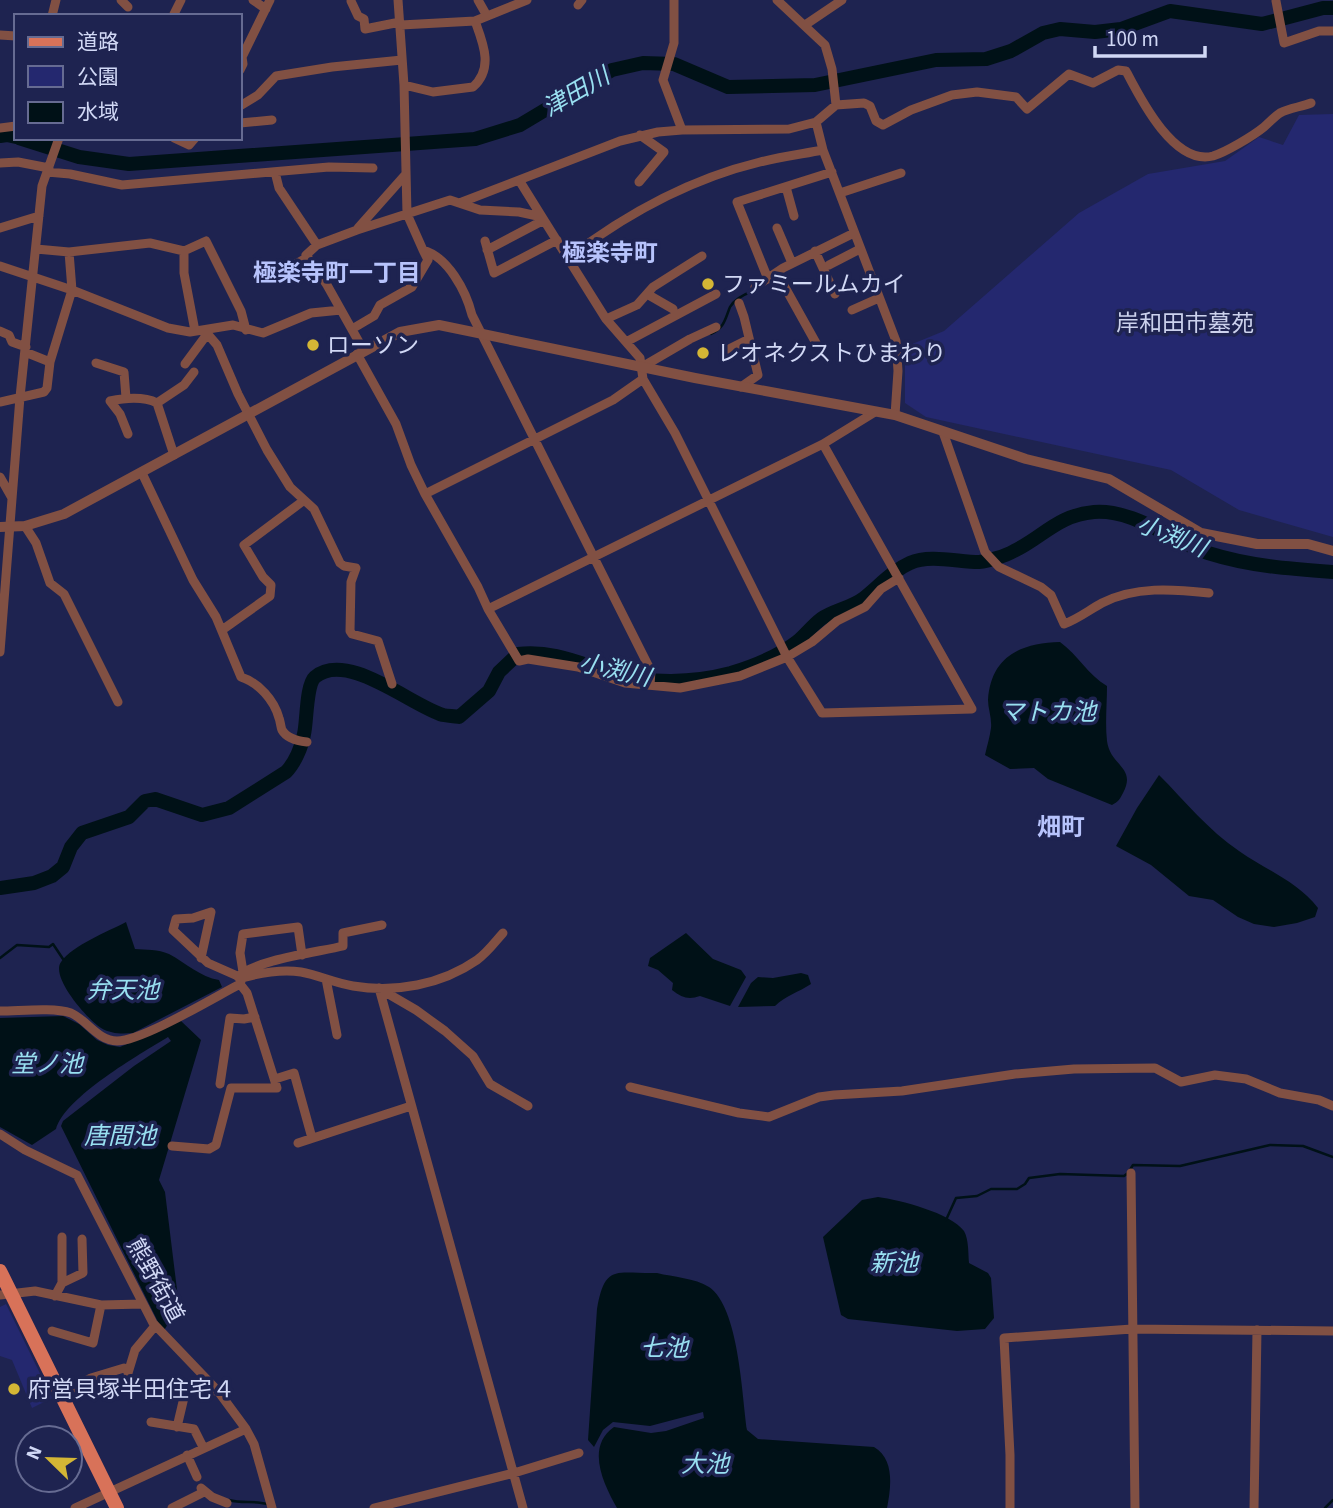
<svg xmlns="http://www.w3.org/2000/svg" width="1333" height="1508" font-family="'Source Sans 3','Noto Sans JP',sans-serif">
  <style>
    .green { fill: #24286f }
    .water { fill: #001117 }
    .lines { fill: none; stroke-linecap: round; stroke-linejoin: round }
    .stream { stroke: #001117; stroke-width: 2.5 }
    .river { stroke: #001117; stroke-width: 14 }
    .minor { stroke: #815043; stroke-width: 9 }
    .tertiary { stroke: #815043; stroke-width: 10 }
    .primary { stroke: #d87259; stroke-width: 14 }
    .poi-dot { fill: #d4b635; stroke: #1e2350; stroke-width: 2.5 }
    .labels { text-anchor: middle; stroke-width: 7; stroke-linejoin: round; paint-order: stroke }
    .poi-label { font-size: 23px; fill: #d1d8f5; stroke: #1e2350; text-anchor: start }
    .park-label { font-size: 23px; fill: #ccd2ed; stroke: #1e2350 }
    .street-label { font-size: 23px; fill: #d1d8f5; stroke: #1e2350 }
    .water-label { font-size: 24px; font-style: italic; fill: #99e0f1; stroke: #1e2350 }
    .neighbourhood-label { font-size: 24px; font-weight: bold; fill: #b7c3fc; stroke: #1e2350 }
  </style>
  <rect width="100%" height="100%" fill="#1e2350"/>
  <path class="green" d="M1333,114V537L1239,510L1171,470L926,417L905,403V347L944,331L1079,213L1148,174L1225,161L1259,137L1283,145L1299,115Z
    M6,1304L52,1398L32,1408L12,1360L0,1356V1307Z"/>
  <path class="water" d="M1060,642C1078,655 1088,675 1107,686C1107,704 1105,723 1107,741C1110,766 1137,767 1123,793C1120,799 1118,802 1112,805L1048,779L1034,768L1010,769L985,755C987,746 990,736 991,728C992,718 988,709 988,700C991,656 1021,643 1060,642Z
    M1159,775C1185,801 1208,830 1239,851C1266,870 1297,881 1318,908L1315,917L1297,923L1274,927L1254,924L1238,917L1213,900L1189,896L1151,865L1116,846L1137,808Z
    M126,922L135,949C146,950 158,949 169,954C186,963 200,977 219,980L222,987L133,1033C122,1034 111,1034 101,1028C88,1020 50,977 61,962C73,945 107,932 126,922Z
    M686,933L713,959L741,970L746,977L730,1006L700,996C689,1000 682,998 672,990L673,983L658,970L648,966L650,958Z
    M801,973L808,975L811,984C799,992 785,996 775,1006L738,1007L751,983L758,977L773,978Z
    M63,1016L79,1024L97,1040L108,1045L120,1047L181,1021L201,1040L159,1180L165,1192L179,1306L163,1332L61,1126L63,1121L134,1066L171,1041L168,1037C140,1054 65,1097 56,1129L32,1145L0,1127V1018Z
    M878,1197C900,1200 951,1213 964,1231C969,1240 968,1254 969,1263L988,1273L991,1278L994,1318L985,1329L957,1331L848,1319L841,1315L823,1237L862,1200Z
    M657,1273C673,1277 695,1278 709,1287C739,1307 742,1396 747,1430L758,1439L874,1447C895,1459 891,1488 887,1508H617C604,1485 585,1447 614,1427L651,1433L666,1431L704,1418L703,1412L650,1426L613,1422L603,1430L594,1447L588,1440L597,1309C605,1263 616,1274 657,1273Z"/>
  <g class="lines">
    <path class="stream" d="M711,334C725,327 725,319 730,307C734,300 745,294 753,291
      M0,958L17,945L49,947L53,944L63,959
      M946,1220L956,1198L977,1196L991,1189H1017L1025,1184L1029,1178L1060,1174L1124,1176L1128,1173L1133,1165L1180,1166L1270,1145L1303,1146L1333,1157
      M229,1500C242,1504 254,1500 267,1504
      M1325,1508L1333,1500"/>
    <path class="river" d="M0,136L7,135L16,137
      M19,138L79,157L129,164L475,139L520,125L612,70L643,63L674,64L728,87L815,85L936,60L986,59L1011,51L1043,33L1060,29L1095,32L1121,29L1170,11L1262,24L1323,8H1333
      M0,888L34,883L52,876L63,867L71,847L82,833L129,817L145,801L155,799L202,815L229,808L286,772C295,763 302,746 304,734C307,722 306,685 315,677C347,650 412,706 443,715C448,716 454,716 459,717L489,691L499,672L518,654C552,650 579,663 611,673C650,684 693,683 731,673C754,666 779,656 798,641C806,634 813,625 821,619C834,610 851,608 864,598C879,586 892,571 910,563C930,554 958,562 979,562C989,561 1005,556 1014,551C1043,537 1058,515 1094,512C1134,509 1171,541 1208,553C1249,566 1290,569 1333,572"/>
    <path class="minor" d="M121,0L128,7
      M253,0L266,9
      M398,0L404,85L407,214L423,250C448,257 466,291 472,315L651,671L650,685
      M478,0L487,16
      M674,0V43L663,80L682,130
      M777,0L825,45L832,69L836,105
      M351,1L358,16L364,19L365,29L400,22
      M1276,1L1284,43L1319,31H1333
      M578,5L582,0
      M52,16L56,0
      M173,16L181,0
      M475,21L527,0
      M401,25L475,21C483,43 494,68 473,87L433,92L404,85
      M805,25L842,0
      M0,35L16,36
      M240,70L243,64L242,57L270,0
      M240,106L258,95L276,76L332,67L402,60
      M816,122L823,150L896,341L898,371L895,415
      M240,123L272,120
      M0,128L16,126
      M174,138L189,145L195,138
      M0,163L18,162L49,168
      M47,172L70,174L122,185L329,167L373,168
      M275,172L279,188L317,245
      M519,180L542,217
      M639,182L664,152L640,135
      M786,187L794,216
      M840,193L901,173
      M462,202L620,141L658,132L682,130L789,129L816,122L836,105L864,103L870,106L876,121L883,125L911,110L952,95L977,92L1016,97L1027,109L1069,74L1093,83L1118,70L1126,71C1140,98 1174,166 1213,156C1226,152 1253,136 1264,127C1270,122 1274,117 1280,113C1289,108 1301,107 1311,103
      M0,228L39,216
      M358,228L406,174
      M777,228L792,263
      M485,241L494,273L557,240
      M36,249L69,252L150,243L184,251L206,241L241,311L246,330
      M487,250L544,220
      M184,251V273L195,331
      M815,251L835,294
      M567,259C623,216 690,179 760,162C780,157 802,154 823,150
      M829,265L860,249
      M0,266L72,290L168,328L190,332L233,325L263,333L311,313L341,310
      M777,273L816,343
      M270,279L308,257
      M768,279L737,202L832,172
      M755,287L783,268L854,233
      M647,294L673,309
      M739,303L744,317L758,375L741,387
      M852,310L879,298
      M606,319L637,305L653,287L702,256
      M352,329L374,316L380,305L412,287L428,260L423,250
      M0,331L9,335L12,342L26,347
      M205,331L217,345L238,394L267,450L290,487L314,509L340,563L344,566L356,568L351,582L350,631L352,634L378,641L392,684
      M626,342L716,294
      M364,351L327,285L306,255L317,245L357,230L450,200L480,210L519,212L542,217L606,319L640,358L643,379L675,433L787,657L822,713L972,709L823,444L875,412
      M725,351L749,339
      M25,352L50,362
      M357,354L396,424L411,465L425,494L478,587L488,609L519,661L528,659L578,667L625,683L680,688L740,676L787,657L812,642L837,621L865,607L881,589L899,578
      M96,363L124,372L126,398
      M185,364L205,337V331
      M642,367L690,339L716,327
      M0,402L44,392L47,388L50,362L72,290L69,252
      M157,403L184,385L194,372
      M943,432L985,552L999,567L1041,587L1051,595L1064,624C1078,619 1089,610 1102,603C1135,586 1173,589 1209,593
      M128,434L120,414L110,401C125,398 143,396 157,403L174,455
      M142,473L193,580L216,617L241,677C259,683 274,700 279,718C280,720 281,728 282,730C287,739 298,741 307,742
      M0,477L12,498
      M425,494L613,400L643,379
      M25,526L36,543L50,583L64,594L118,702
      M488,609L823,444
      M222,630L270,596L271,585L263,577L244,545L303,501
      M0,652L20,397L42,186L59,138
      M201,958L211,912L193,918L176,919L173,930L208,963L242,978
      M243,972L240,953L243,934L298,927L302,955
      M238,977C254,960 319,952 343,946V933L382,925
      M326,979L337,1035
      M379,988L523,1508
      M380,989L416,1010L445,1031L473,1056L490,1084L528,1106
      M0,1011C20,1011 53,1007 71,1013C87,1020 98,1041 117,1041C142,1041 215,997 240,984L242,978C260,973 282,969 301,972C318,975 335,983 353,986C395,993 441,985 477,960C487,953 495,942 503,933
      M275,1079L294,1073L312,1138
      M220,1084L230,1018L244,1019L255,1017
      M630,1087L739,1113L769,1117L819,1097L834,1095L902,1091L1015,1074L1074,1069L1155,1068L1181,1082L1215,1075L1246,1079L1280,1093L1319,1100L1333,1106
      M0,1134L25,1150L77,1175L153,1323L218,1391L246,1429L254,1444L272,1508
      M298,1143L411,1106
      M172,1146L209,1149L216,1145L231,1088H277L247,993L240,984
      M1131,1173L1135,1508
      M62,1237V1283
      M0,1295L35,1291L101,1305L143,1304
      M55,1296L62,1283L83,1273L82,1239
      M52,1331L93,1343L101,1305
      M128,1373L135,1350L155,1326
      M60,1395L91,1378L124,1368
      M151,1422L194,1429L203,1447
      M177,1427L186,1389L218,1391
      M187,1455L197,1477
      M201,1488L212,1497L227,1503
      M75,1508L246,1429
      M172,1508L204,1492
      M374,1508L514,1473L579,1453
      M1010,1508V1455L1004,1338L1132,1329L1333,1331
      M1254,1508L1257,1330"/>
    <path class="tertiary" d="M0,527L25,526L64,514L400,332L439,325L695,378L895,415L1026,459L1109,479L1201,533L1257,544H1308L1333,551"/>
    <path class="primary" d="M0,1271L117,1508"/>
  </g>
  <g class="poi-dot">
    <circle cx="708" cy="284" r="7"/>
    <circle cx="313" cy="345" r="7"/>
    <circle cx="703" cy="353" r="7"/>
    <circle cx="14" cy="1389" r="7"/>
  </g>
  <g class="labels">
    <g class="poi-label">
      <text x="722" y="292">ファミールムカイ</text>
      <text x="327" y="353">ローソン</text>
      <text x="717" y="361">レオネクストひまわり</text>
      <text x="28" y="1397">府営貝塚半田住宅４</text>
    </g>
    <g class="park-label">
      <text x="1185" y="331">岸和田市墓苑</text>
    </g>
    <g class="street-label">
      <text transform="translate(156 1280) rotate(61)" y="8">熊野街道</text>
    </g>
    <g class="water-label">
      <text transform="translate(576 92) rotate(-30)" y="8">津田川</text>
      <text transform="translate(1172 536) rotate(22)" y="8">小渕川</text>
      <text transform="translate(615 670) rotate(13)" y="8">小渕川</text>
      <text x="1048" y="720">マトカ池</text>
      <text x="123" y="998">弁天池</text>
      <text x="47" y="1072">堂ノ池</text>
      <text x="120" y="1144">唐間池</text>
      <text x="894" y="1271">新池</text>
      <text x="664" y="1356">七池</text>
      <text x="705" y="1472">大池</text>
    </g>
    <g class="neighbourhood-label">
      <text x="610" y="261">極楽寺町</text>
      <text x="337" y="281">極楽寺町一丁目</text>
      <text x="1061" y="835">畑町</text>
    </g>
  </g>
  <rect x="14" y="14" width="228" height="126" fill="#1e2350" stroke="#666b92" stroke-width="2"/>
  <rect x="28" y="37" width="35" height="10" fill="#d87259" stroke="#666b92" stroke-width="2"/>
  <text x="77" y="49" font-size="21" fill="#d1d8f5">道路</text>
  <rect x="28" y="66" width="35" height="21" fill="#24286f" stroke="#666b92" stroke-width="2"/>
  <text x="77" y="84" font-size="21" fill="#d1d8f5">公園</text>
  <rect x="28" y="102" width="35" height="21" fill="#001117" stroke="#666b92" stroke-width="2"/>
  <text x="77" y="119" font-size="21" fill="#d1d8f5">水域</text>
  <g transform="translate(49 1459) rotate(293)"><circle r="33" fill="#1e2350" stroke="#666b92" stroke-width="2"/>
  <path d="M0-5L12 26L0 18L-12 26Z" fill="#d4b635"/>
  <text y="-10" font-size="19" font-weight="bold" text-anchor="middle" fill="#d1d8f5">N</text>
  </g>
  <path d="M1095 46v10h110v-10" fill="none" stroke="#d1d8f5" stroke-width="3.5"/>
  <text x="1106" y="46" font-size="21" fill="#d1d8f5" stroke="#1e2350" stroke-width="5" paint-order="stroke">100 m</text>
</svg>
